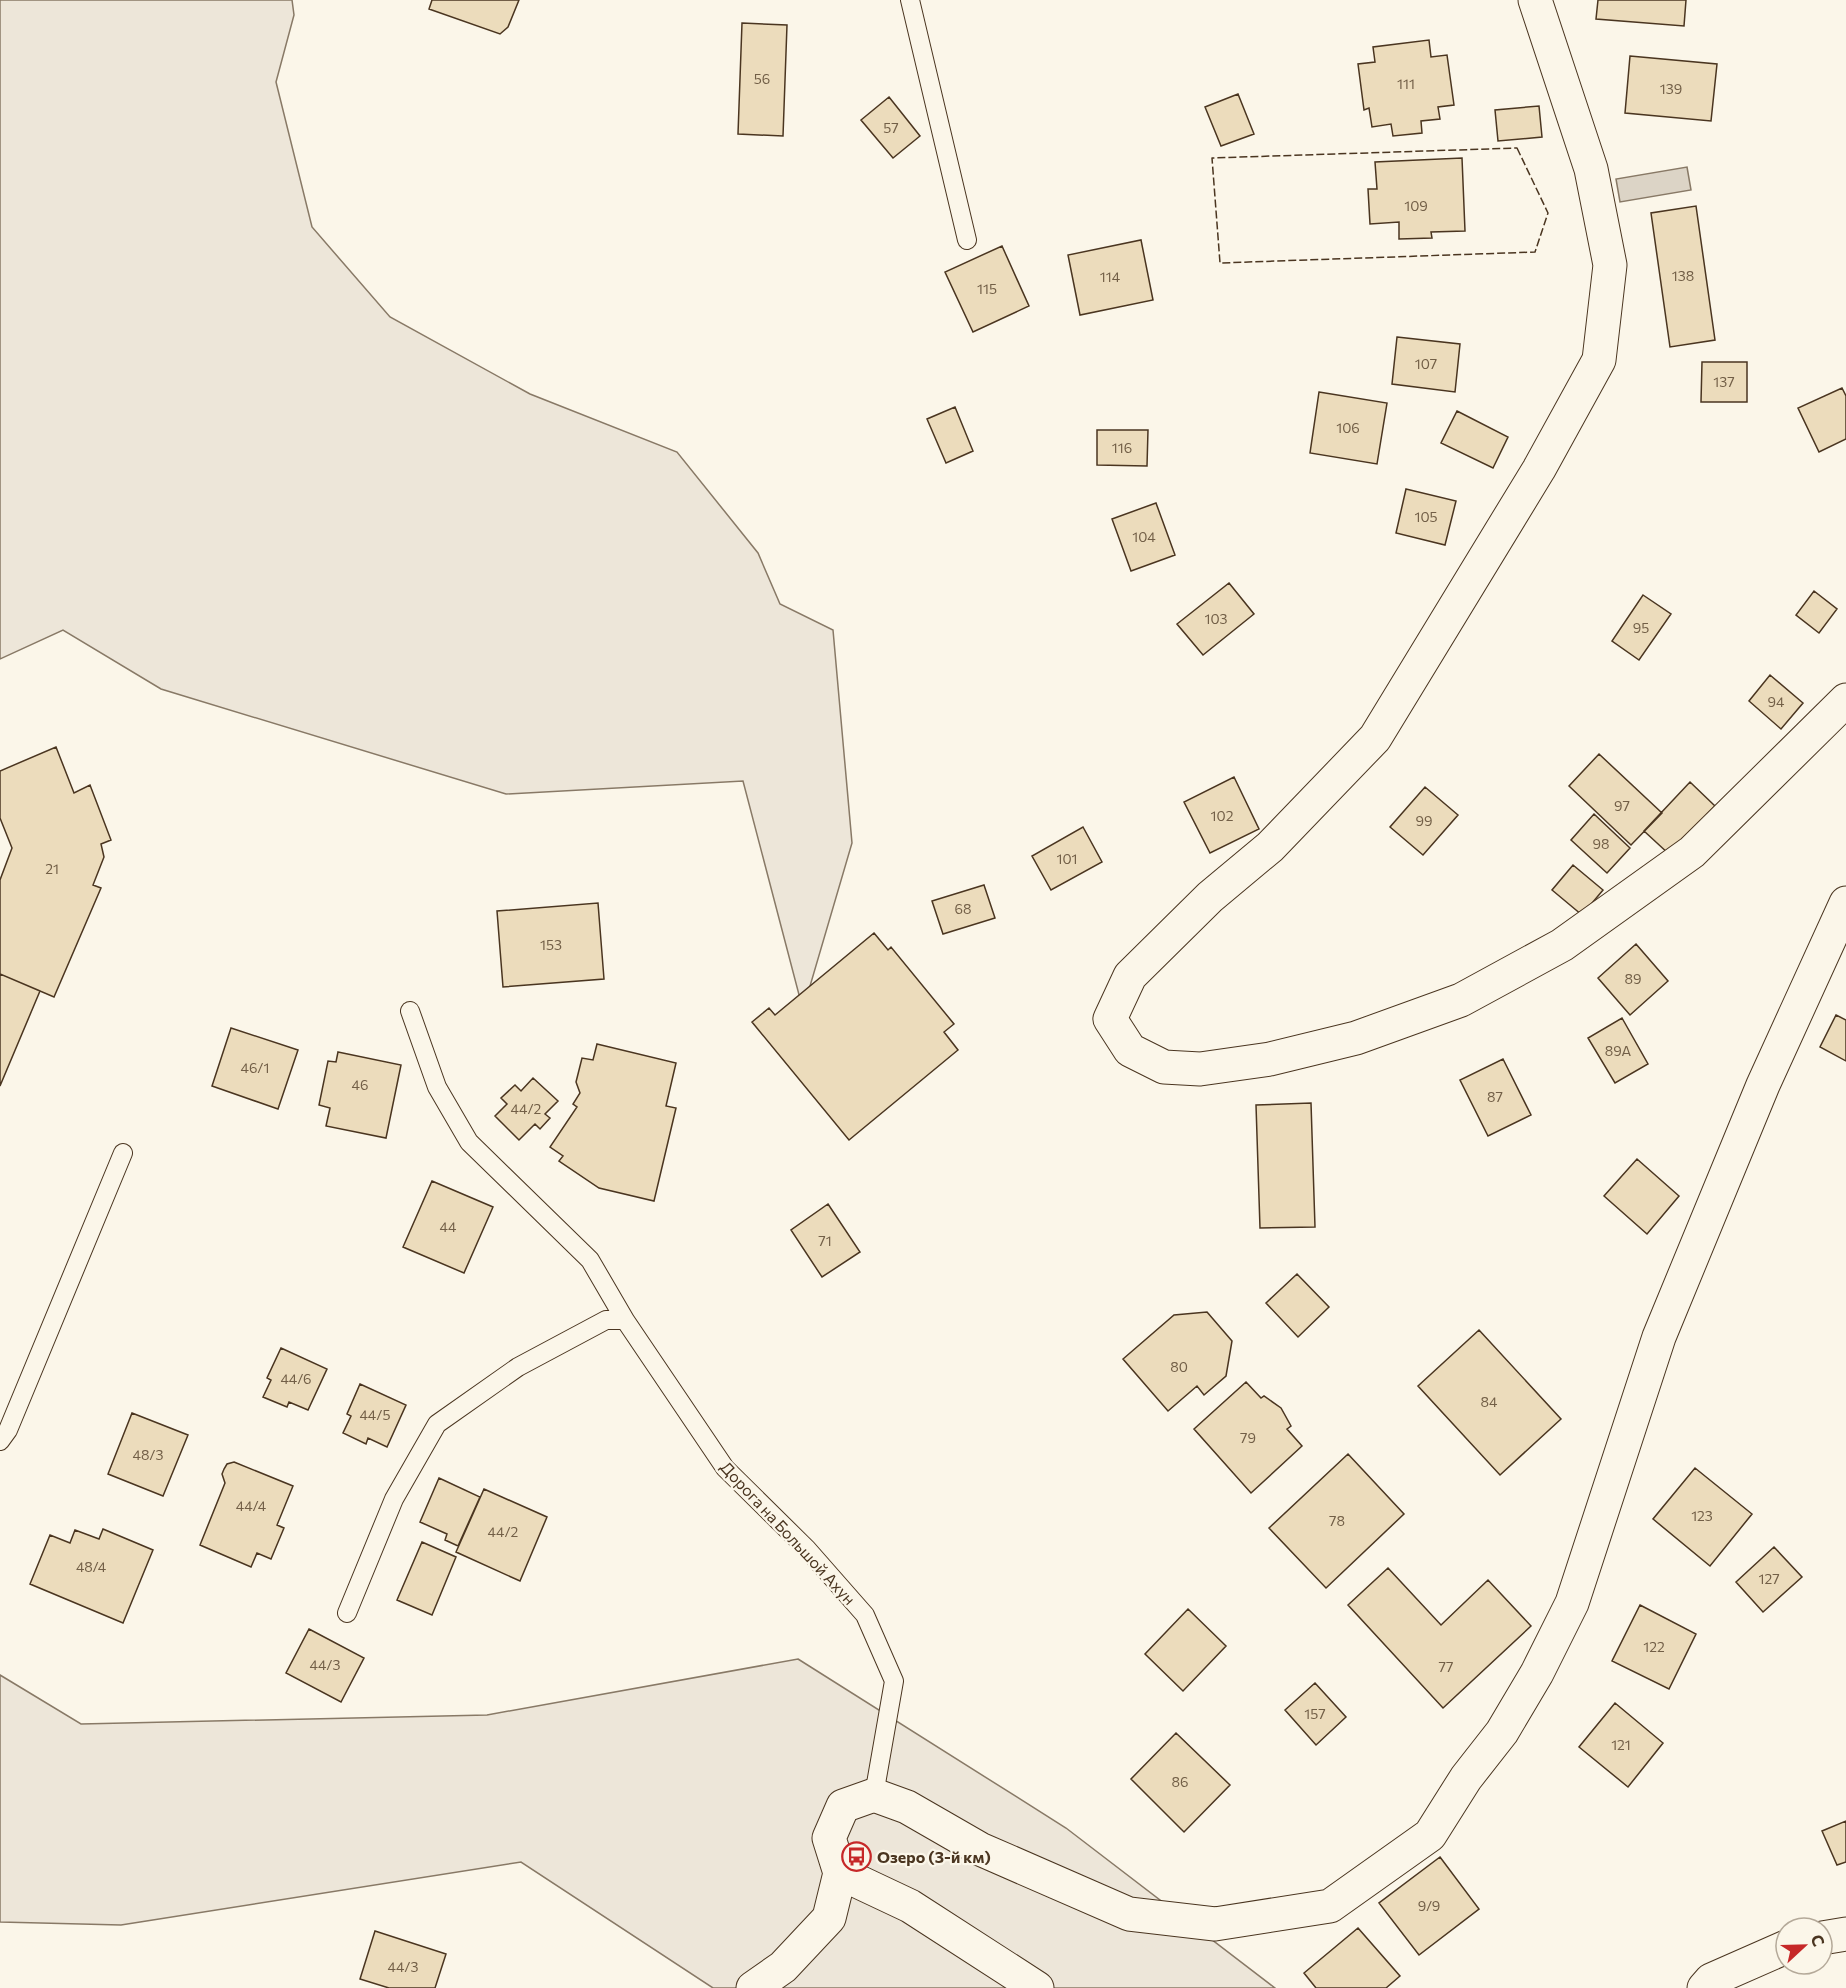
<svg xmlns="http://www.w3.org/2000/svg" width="1846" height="1988" font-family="Commissioner,sans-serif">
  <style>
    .green { fill: #ede6d9; stroke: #887966; stroke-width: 1.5 }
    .water { fill: #dcd4c6; stroke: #887966; stroke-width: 1.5 }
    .building { fill: #ecdcbc; stroke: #4a3520; stroke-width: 1.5 }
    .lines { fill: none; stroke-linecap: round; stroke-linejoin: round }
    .lane-casing { stroke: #4a3520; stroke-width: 20 }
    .street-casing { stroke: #4a3520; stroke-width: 35 }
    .lane { stroke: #fbf6e9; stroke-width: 18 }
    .street { stroke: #fbf6e9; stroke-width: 33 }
    .fence { stroke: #4a3520; stroke-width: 1.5; stroke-dasharray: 8 3; stroke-linecap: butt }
    .labels { text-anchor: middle; stroke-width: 4.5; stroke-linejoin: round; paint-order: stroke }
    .number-label { font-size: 14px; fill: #725f47 }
    .street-label { font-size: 16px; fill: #4a3520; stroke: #fbf6e9 }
    .poi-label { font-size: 16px; font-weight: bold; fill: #4a3520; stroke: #fbf6e9; text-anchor: start }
  </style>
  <rect width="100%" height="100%" fill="#fbf6e9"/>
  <path class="green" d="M0,0H292L294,15L276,82L312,227L390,317L530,394L677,452L758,553L780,604L833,630L852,843L803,1010L743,781L506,794L161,689L63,630L0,659Z
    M798,1659L1066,1828L1275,1988H713L521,1862L121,1925L0,1922V1675L81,1724L487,1715Z"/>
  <path class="water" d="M1687,167L1691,190L1620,202L1616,179Z"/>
  <path class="building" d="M432,0H519L508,27L500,34L429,9Z
    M1598,0H1686L1684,26L1596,19Z
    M742,23L787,25L783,136L738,134Z
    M1429,40L1431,57L1447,55L1454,105L1438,107L1440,119L1421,121L1422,133L1393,136L1391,124L1372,127L1369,108L1364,110L1358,64L1375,62L1373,47Z
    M1630,56L1717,64L1711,121L1625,113Z
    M1238,94L1254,134L1221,146L1205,107Z
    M889,97L920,136L893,158L861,120Z
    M1539,106L1542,137L1498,141L1495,110Z
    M1462,158L1465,231L1431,232L1432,238L1399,239V222L1370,224L1368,189H1377L1375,162Z
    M1696,206L1715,340L1670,347L1651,213Z
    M1141,240L1153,300L1080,315L1068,255Z
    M1002,246L1029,306L973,332L945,272Z
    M1397,337L1460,344L1455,392L1392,384Z
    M1702,362H1747V402H1701Z
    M1842,388L1846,396V439L1819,452L1798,408Z
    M1319,392L1387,403L1377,464L1310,453Z
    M955,407L973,451L946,463L927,419Z
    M1457,411L1508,437L1493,468L1441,443Z
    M1097,430H1148L1147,466L1097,465Z
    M1406,489L1456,501L1445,545L1396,533Z
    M1156,503L1175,555L1131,571L1112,519Z
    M1229,583L1254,614L1203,655L1177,624Z
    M1814,591L1837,609L1819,633L1796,615Z
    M1643,595L1671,614L1639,660L1612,641Z
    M1770,675L1803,703L1781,729L1749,701Z
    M56,747L74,793L90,785L111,840L101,844L104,857L93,885L101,888L54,997L0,974V880L12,848L0,818V771Z
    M1599,754L1662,813L1631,845L1569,786Z
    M1234,777L1259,829L1210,853L1184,802Z
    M1690,782L1715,806L1670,855L1644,831Z
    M1425,787L1458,815L1423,855L1390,827Z
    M1594,814L1630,848L1607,873L1571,840Z
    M1083,827L1102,862L1051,890L1032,856Z
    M1573,865L1603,890L1582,915L1552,890Z
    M984,885L995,918L943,934L932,901Z
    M598,903L604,979L503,987L497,911Z
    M874,933L888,950L891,947L954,1024L944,1032L958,1050L849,1140L752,1022L769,1008L775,1015Z
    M1636,944L1668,981L1630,1015L1598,978Z
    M0,974L40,991L0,1086Z
    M1836,1015L1846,1020V1061L1820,1047Z
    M1622,1018L1648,1064L1615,1083L1588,1038Z
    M231,1028L298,1050L278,1109L212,1086Z
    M597,1044L676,1063L666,1106L676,1108L654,1201L599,1188L559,1161L563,1156L550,1147L577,1107L573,1104L580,1093L576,1082L582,1058L593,1060Z
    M338,1052L401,1065L386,1138L326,1126L330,1108L319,1105L328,1061L336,1062Z
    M1503,1059L1531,1115L1488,1136L1460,1080Z
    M533,1078L558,1101L545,1114L550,1118L540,1129L535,1124L519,1140L495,1116L507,1104L501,1098L515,1085L521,1091Z
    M1311,1103L1315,1227L1260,1228L1256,1105Z
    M1637,1159L1679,1196L1647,1234L1604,1196Z
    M432,1181L493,1207L464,1273L403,1247Z
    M828,1204L860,1252L822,1277L791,1230Z
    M1297,1274L1329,1307L1298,1337L1266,1303Z
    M1207,1312L1232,1341L1226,1376L1204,1395L1197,1386L1168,1411L1123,1359L1174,1315Z
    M1479,1330L1561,1419L1500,1475L1418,1386Z
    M281,1348L327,1369L308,1410L289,1402L287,1407L263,1397L271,1380L267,1378Z
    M1246,1382L1261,1398L1264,1396L1281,1408L1291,1426L1287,1429L1302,1446L1251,1493L1194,1429Z
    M360,1384L406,1405L387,1447L368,1438L366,1444L343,1433L351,1416L347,1414Z
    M132,1413L188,1435L163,1496L108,1474Z
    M1348,1454L1404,1514L1326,1588L1269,1528Z
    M234,1462L293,1486L277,1525L284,1528L271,1559L257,1553L251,1567L200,1545L225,1483L222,1474L224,1469L227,1464Z
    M1695,1468L1752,1514L1710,1566L1653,1519Z
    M439,1478L480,1497L458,1546L445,1540L447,1534L420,1522Z
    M484,1489L547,1517L520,1581L456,1552Z
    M103,1529L153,1550L123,1623L30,1584L50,1535L70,1543L75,1530L99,1539Z
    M422,1542L456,1557L432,1615L397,1600Z
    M1774,1547L1802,1577L1763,1612L1736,1582Z
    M1388,1568L1441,1625L1488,1580L1531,1626L1443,1708L1348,1605Z
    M1640,1605L1696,1634L1669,1689L1612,1661Z
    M1188,1609L1226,1646L1183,1691L1145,1654Z
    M309,1629L364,1658L341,1702L286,1673Z
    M1315,1683L1346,1717L1316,1745L1285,1710Z
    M1615,1703L1663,1743L1628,1787L1579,1747Z
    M1176,1733L1230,1785L1184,1832L1131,1779Z
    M1846,1821V1862L1837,1865L1822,1831Z
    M1440,1857L1479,1909L1419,1955L1379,1903Z
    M1358,1928L1400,1976L1386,1988H1316L1304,1973Z
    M375,1931L446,1954L435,1988H389L360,1979Z"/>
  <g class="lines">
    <defs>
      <path id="lane" d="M910,0L967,240
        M410,1011L437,1087L469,1142L590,1260L625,1320
        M0,1441L8,1430L123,1153
        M347,1613L394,1499L437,1424L518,1367L606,1320H625L725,1468L807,1549L865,1615L894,1681L874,1795"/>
      <path id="street" d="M1535,0L1591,169L1610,265L1599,360L1539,469L1375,738L1270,847L1210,897L1130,976L1110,1019L1130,1050L1164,1067L1200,1069L1270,1059L1356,1038L1461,1000L1562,945L1692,852L1846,700
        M1822,1938L1846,1934
        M753,1988L783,1967L829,1918L840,1873
        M1037,1988L910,1906L840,1873L829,1838L843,1806L874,1795L907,1807L980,1849L1129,1914L1215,1924L1330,1906L1430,1835L1466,1778L1502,1732L1537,1673L1572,1603L1659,1337L1763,1085L1846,903
        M1704,1988L1711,1980L1786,1947"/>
    </defs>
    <use href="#lane" class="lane-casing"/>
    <use href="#street" class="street-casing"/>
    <use href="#lane" class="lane"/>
    <use href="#street" class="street"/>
    <path class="fence" d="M1517,148L1548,213L1535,252L1220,263L1212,158Z"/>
  </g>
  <defs>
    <symbol id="bus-ring" viewBox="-11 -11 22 22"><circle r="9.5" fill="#fbf6e9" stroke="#c62828" stroke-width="1.5"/><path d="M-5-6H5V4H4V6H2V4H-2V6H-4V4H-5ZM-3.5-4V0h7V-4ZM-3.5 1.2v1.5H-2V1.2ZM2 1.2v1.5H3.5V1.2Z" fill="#c62828"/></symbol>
  </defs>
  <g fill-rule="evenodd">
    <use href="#bus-ring" x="840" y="1840" width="33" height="33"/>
  </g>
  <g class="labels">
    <g class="number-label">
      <text x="762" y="84">56</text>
      <text x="1406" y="89">111</text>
      <text x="1671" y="94">139</text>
      <text x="891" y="133">57</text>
      <text x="1416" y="211">109</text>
      <text x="1683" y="281">138</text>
      <text x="1110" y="282">114</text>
      <text x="987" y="294">115</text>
      <text x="1426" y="369">107</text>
      <text x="1724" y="387">137</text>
      <text x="1348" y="433">106</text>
      <text x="1122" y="453">116</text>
      <text x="1426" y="522">105</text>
      <text x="1144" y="542">104</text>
      <text x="1216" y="624">103</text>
      <text x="1641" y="633">95</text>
      <text x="1776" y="707">94</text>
      <text x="1622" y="811">97</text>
      <text x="1222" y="821">102</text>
      <text x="1424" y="826">99</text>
      <text x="1601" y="849">98</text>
      <text x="1067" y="864">101</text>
      <text x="52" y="874">21</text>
      <text x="963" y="914">68</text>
      <text x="551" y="950">153</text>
      <text x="1633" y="984">89</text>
      <text x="1618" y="1056">89А</text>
      <text x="255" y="1073">46/1</text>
      <text x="360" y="1090">46</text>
      <text x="1495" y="1102">87</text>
      <text x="526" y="1114">44/2</text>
      <text x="448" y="1232">44</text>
      <text x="825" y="1246">71</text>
      <text x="1179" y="1372">80</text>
      <text x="296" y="1384">44/6</text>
      <text x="1489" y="1407">84</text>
      <text x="375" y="1420">44/5</text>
      <text x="1248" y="1443">79</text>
      <text x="148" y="1460">48/3</text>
      <text x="251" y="1511">44/4</text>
      <text x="1702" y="1521">123</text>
      <text x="1337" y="1526">78</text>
      <text x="503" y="1537">44/2</text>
      <text x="91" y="1572">48/4</text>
      <text x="1769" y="1584">127</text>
      <text x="1654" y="1652">122</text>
      <text x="325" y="1670">44/3</text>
      <text x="1446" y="1672">77</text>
      <text x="1315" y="1719">157</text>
      <text x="1621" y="1750">121</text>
      <text x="1180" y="1787">86</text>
      <text x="1429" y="1911">9/9</text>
      <text x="403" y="1972">44/3</text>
    </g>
    <g class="street-label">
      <text transform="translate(788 1533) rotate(47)" y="6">Дорога на Большой Ахун</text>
    </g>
    <g class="poi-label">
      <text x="877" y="1863">Озеро (3-й км)</text>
    </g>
  </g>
  <g transform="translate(1804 1946) rotate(68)"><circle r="28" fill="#fbf6e9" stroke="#b4a999" stroke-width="1.5"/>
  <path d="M0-4.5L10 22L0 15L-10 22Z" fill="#c62828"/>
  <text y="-9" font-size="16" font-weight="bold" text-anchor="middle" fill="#4a3520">С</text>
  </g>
</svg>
